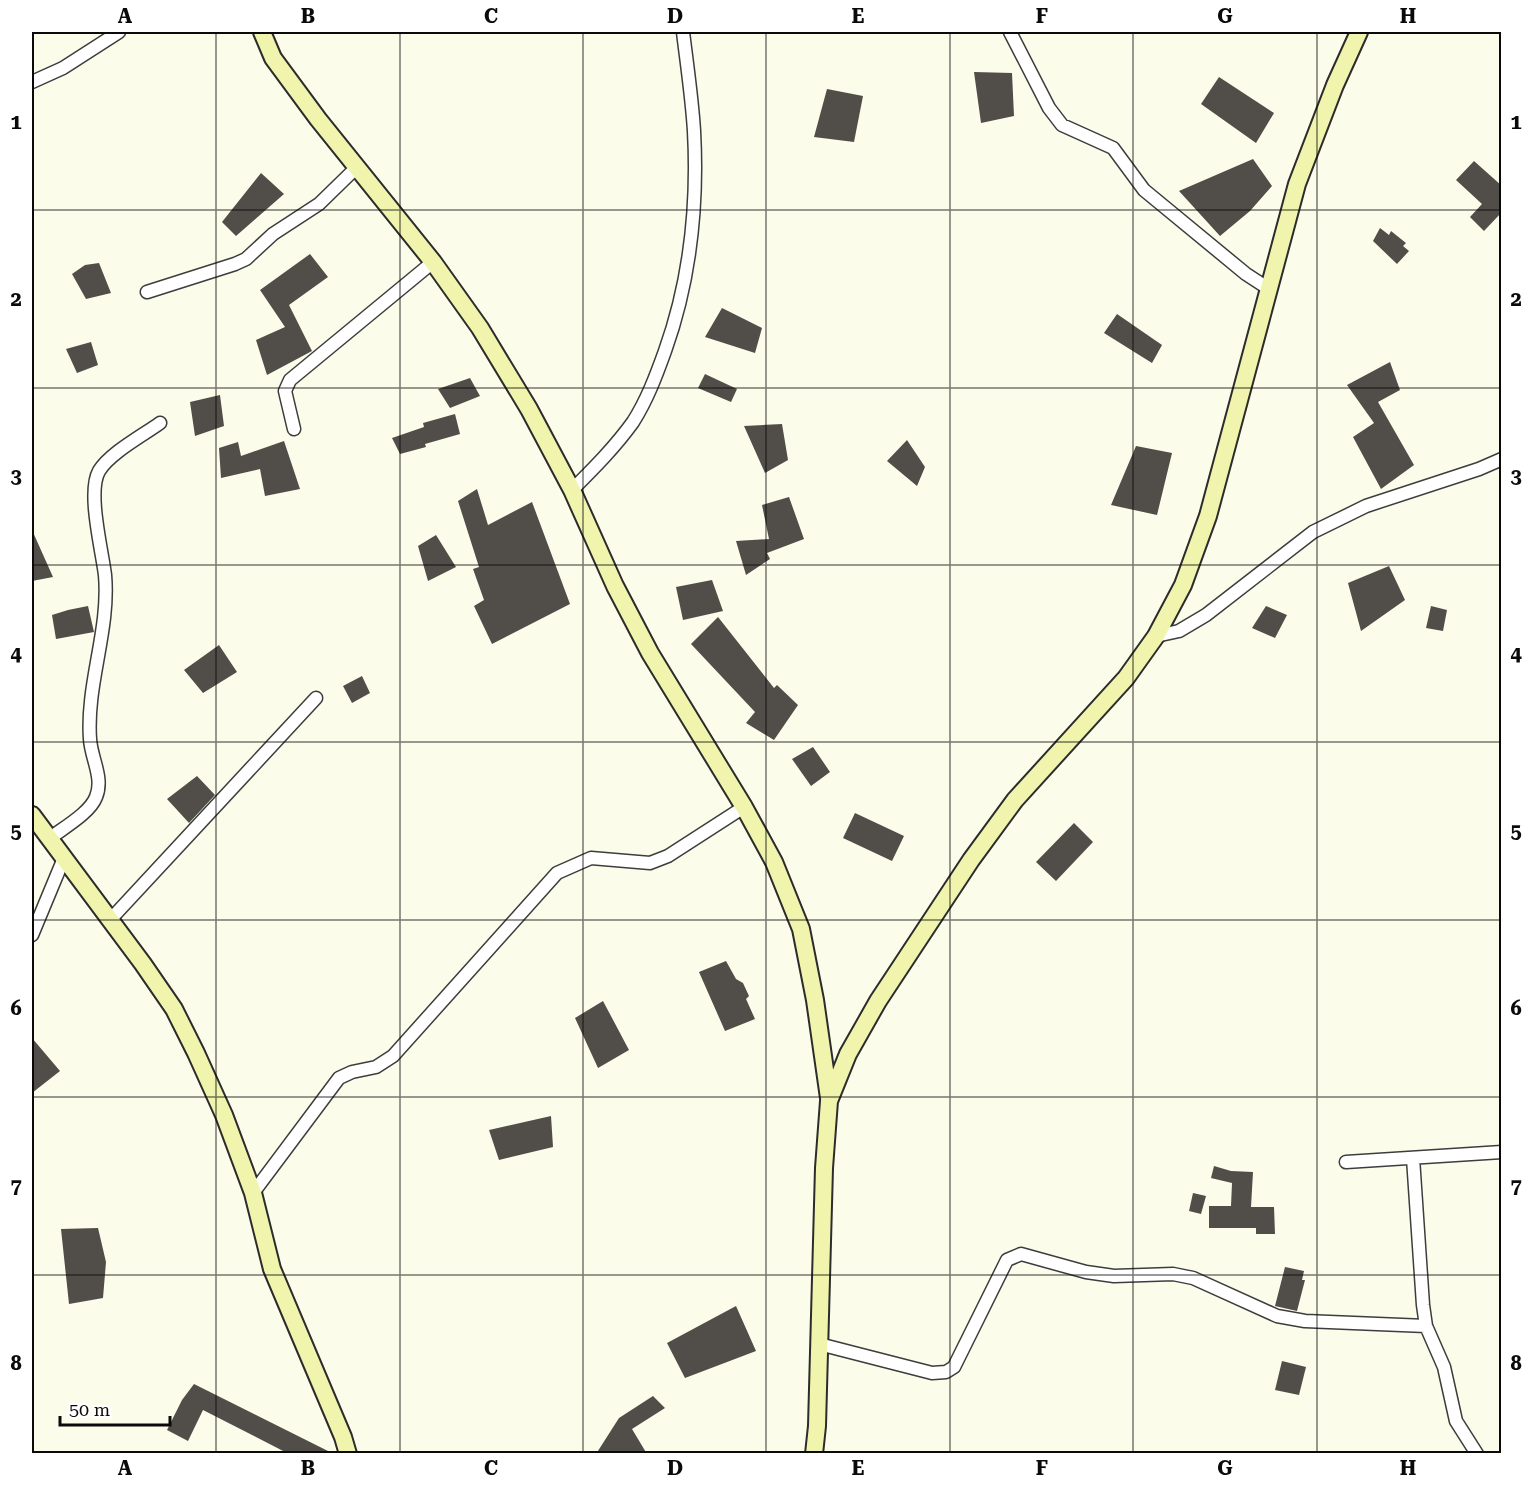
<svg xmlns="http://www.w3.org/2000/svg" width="1533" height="1485" font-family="'Roboto Serif',serif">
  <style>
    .building { fill: #514d48 }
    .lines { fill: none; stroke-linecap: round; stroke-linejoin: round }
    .street-casing { stroke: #3d3d3d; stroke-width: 15 }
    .secondary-casing { stroke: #2c2c2c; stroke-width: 20 }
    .street { stroke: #fff; stroke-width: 12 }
    .secondary { stroke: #f0f4ad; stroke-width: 16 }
    .grid { fill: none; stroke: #0a0a0a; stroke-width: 1.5; stroke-opacity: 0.55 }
    .neatline { fill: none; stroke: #0a0a0a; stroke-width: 2 }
    .grid-label { font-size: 20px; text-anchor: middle; font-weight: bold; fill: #0a0a0a }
  </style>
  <rect width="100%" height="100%" fill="#fcfcea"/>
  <path class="building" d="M974,72L1012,73L1014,116L981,123Z
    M1219,77L1274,113L1256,143L1201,104Z
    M827,89L863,96L854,142L814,137Z
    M1253,159L1272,186L1250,211L1220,236L1179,191Z
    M1474,161L1502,186V212L1484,231L1470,217L1482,204L1456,180Z
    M261,173L284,194L236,236L222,222Z
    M1380,228L1389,235L1391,231L1406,243L1403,246L1409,251L1397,264L1373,241Z
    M310,254L328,277L289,305L312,351L267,375L256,340L285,327L260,290Z
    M99,263L111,293L86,299L72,274L85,265Z
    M722,308L762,328L755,353L705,337Z
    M1117,314L1162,345L1152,363L1104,333Z
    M91,342L98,365L77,373L66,349Z
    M1390,362L1400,390L1378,402L1414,465L1381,489L1353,437L1374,423L1347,385Z
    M705,374L737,389L731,402L698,388Z
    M470,378L480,396L450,408L438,389Z
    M220,395L224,426L195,436L190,402Z
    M455,414L460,434L425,444L426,447L400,454L392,438L424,427L423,423Z
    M782,424L788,460L765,473L744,426Z
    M907,440L925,467L917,486L887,461Z
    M284,441L300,489L265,496L260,469L221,478L219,448L238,442L241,456Z
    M1136,446L1172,453L1157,515L1111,505Z
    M477,489L488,525L532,502L570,604L492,644L474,606L484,600L473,569L479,567L458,501Z
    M789,497L804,539L767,553L770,559L746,575L736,541L769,539L762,505Z
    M32,530L53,577L32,581Z
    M436,535L456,567L428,581L418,546Z
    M1389,566L1405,600L1361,631L1348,583Z
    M712,580L723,611L683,620L676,587Z
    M88,606L94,632L56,639L52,615L68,610Z
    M1266,606L1287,615L1275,638L1252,628Z
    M1431,606L1447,610L1443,631L1426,628Z
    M718,617L774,688L777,685L798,705L774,740L746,723L755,712L691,644Z
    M219,645L237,672L203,693L184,670Z
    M362,676L370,693L352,703L343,686Z
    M813,747L830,772L811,786L792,759Z
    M197,776L215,795L189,823L167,799Z
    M855,813L904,836L892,861L843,838Z
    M1074,823L1093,842L1056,881L1036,862Z
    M726,961L736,979L743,983L749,996L746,999L755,1019L725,1031L699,972Z
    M603,1001L629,1050L598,1068L575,1018Z
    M32,1038L60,1071L32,1093Z
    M551,1116L553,1147L499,1160L489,1130Z
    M1214,1166L1231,1171L1253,1172L1251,1207H1274L1275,1234H1256V1228H1209V1206H1231L1232,1183L1211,1178Z
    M1193,1193L1206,1196L1201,1214L1189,1211Z
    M98,1228L106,1262L103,1298L69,1304L61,1229Z
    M1285,1267L1304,1271L1302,1280H1305L1297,1311L1275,1306Z
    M736,1306L756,1351L685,1378L667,1343Z
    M1282,1361L1306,1367L1299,1395L1275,1390Z
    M194,1384L334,1454H289L203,1410L188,1441L167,1430L182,1400Z
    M653,1396L665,1408L632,1429L647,1454H596L619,1418Z"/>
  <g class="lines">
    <defs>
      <path id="street" d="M1010,32L1049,108L1062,125L1113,148L1144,190L1246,274L1269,289
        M32,82L63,68L119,32
        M147,292L235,264L246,259L273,234L319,204L357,167
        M294,429L285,391L290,380L433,262
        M572,490C594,468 615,447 633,422C647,400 656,376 665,351C690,281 698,205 694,131C692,98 687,65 683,32
        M1156,636L1179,631L1206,615L1313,532L1366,506L1479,469L1502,459
        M49,839C63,828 90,813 96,797C104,778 91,758 90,739C86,684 110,630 105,575C102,550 87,492 99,471C110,453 142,436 160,423
        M110,920L316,698
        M32,935L64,858
        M1413,1158L1423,1305L1426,1326L1444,1367L1456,1421L1477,1454
        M1346,1162L1502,1152
        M253,1193L339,1078L352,1072L376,1067L393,1056L557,873L591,858L650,863L668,856L744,807
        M819,1344L932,1373L946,1372L954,1367L1007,1260L1021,1254L1086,1272L1114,1276L1173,1274L1193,1278L1277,1316L1305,1321L1426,1326"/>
      <path id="secondary" d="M262,32L273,58L318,119L433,262L480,328L529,409L572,490L615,586L650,653L744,807L774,862L801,929L815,1000L829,1098
        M32,815L143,964L174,1009L196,1053L224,1115L253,1193L272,1269L343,1437L348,1454
        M814,1454L817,1426L824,1168L829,1101L848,1054L878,1001L971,860L1015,800L1126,678L1156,636L1183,585L1208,516L1297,184L1335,85L1359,32"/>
    </defs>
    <use href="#street" class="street-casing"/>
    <use href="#secondary" class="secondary-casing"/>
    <use href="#street" class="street"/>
    <use href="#secondary" class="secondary"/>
  </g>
  <path class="grid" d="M216,32V1454M400,32V1454M583,32V1454M766,32V1454M950,32V1454M1133,32V1454M1317,32V1454M32,210H1502M32,388H1502M32,565H1502M32,742H1502M32,920H1502M32,1097H1502M32,1275H1502"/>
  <rect width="1533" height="1485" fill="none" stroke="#ffffff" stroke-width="66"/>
  <path d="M60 1416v9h110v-9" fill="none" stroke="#0a0a0a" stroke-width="3"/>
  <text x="69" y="1416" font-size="18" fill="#0a0a0a" stroke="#ffffff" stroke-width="4.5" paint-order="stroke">50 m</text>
  <rect x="33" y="33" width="1467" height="1419" class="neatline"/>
  <g class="grid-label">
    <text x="125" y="23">A</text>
    <text x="308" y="23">B</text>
    <text x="491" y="23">C</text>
    <text x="675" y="23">D</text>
    <text x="858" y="23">E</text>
    <text x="1042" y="23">F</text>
    <text x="1225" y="23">G</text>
    <text x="1408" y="23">H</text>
    <text x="16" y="129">1</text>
    <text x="1516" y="129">1</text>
    <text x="16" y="306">2</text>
    <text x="1516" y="306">2</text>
    <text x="16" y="483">3</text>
    <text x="1516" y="483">3</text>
    <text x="16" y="661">4</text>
    <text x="1516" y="661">4</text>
    <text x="16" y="838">5</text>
    <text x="1516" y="838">5</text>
    <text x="16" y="1015">6</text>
    <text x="1516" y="1015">6</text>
    <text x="16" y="1193">7</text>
    <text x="1516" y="1193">7</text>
    <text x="16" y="1370">8</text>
    <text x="1516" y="1370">8</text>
    <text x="125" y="1475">A</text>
    <text x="308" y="1475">B</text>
    <text x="491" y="1475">C</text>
    <text x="675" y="1475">D</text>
    <text x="858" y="1475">E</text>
    <text x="1042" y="1475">F</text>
    <text x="1225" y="1475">G</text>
    <text x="1408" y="1475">H</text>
  </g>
</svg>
